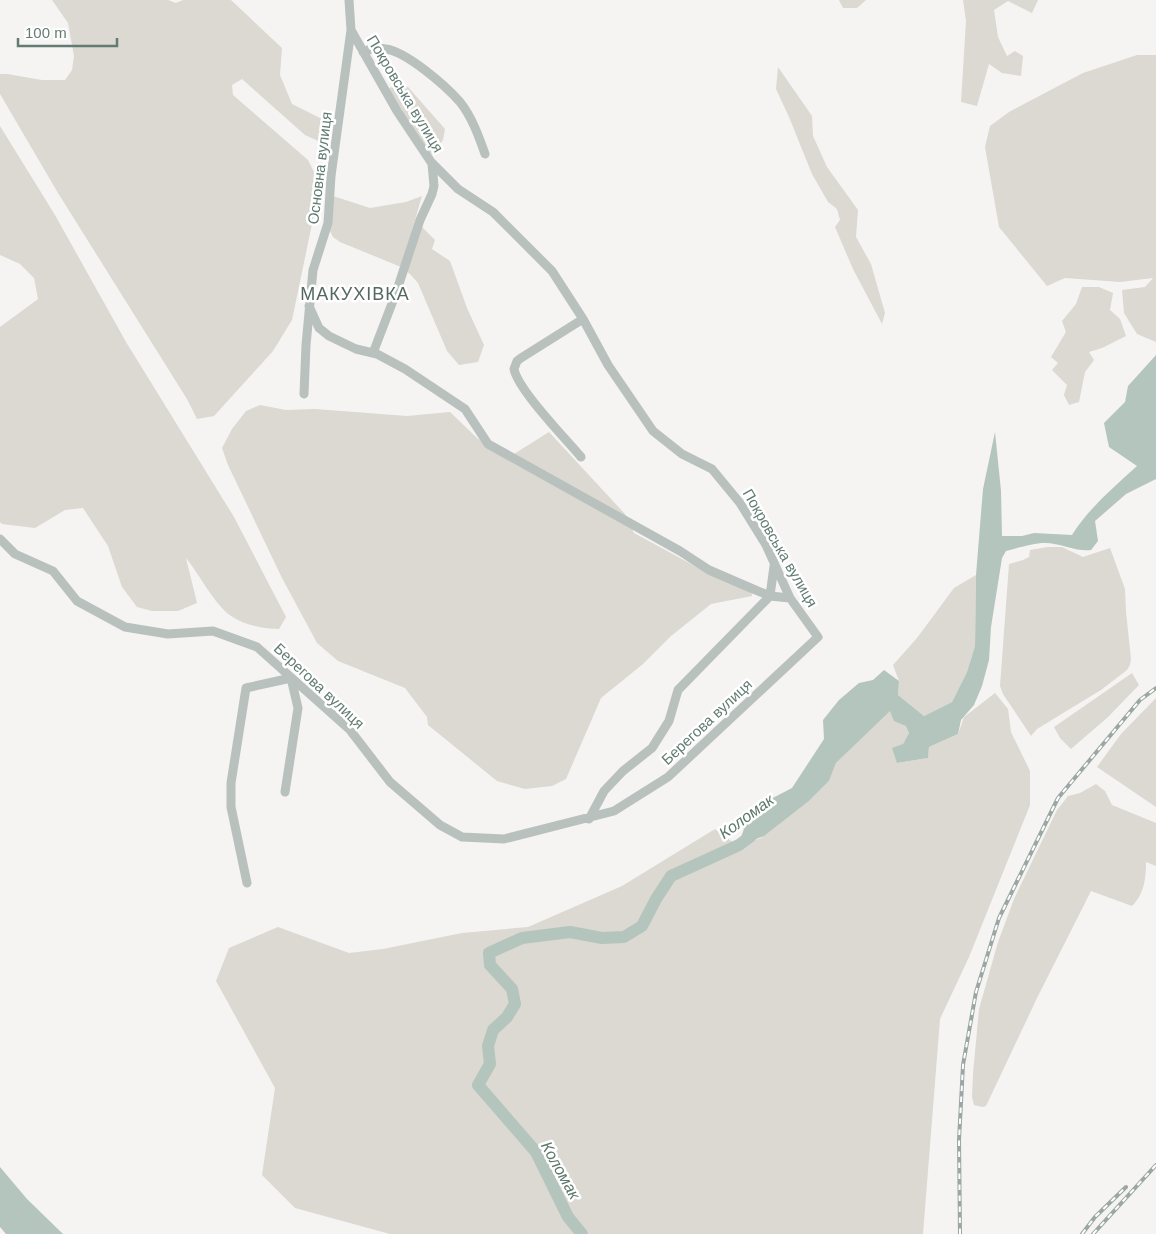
<svg xmlns="http://www.w3.org/2000/svg" width="1156" height="1234" font-family="Helvetica,sans-serif">
  <style>
    .green { fill: #dbd9d2 }
    .water { fill: #b4c5bd }
    .lines { fill: none; stroke-linecap: round; stroke-linejoin: round }
    .river { stroke: #b4c5bd; stroke-width: 12 }
    .minor { stroke: #b8c1be; stroke-width: 9 }
    .rail-casing { stroke: #9aa7a3; stroke-width: 4 }
    .rail { stroke: #fff; stroke-width: 2; stroke-dasharray: 5.5; stroke-linecap: butt }
    .labels { text-anchor: middle; stroke-width: 5; stroke-linejoin: round; paint-order: stroke }
    .street-label { font-size: 15px; fill: #627c74; stroke: #fff }
    .water-label { font-size: 16px; font-style: italic; fill: #5d786a; stroke: #fff }
    .quarter-label { font-size: 18px; letter-spacing: 1px; fill: #546861; stroke: #fff }
  </style>
  <rect width="100%" height="100%" fill="#f6f3f3"/>
  <path class="green" d="M52,0H168L176,3L183,0H231L282,48L280,75L292,104L324,120L326,134L318,141L305,135L242,79L232,85L233,95L308,160L318,180L317,200L292,320L273,351L214,416L197,419L187,399L58,193L0,94V74H7L42,80H65L72,70L74,56L68,23Z
    M839,0H866L857,8H843Z
    M963,0H1038L1032,13L1008,1L994,10L998,37L1007,56L1015,51L1023,56L1021,76L1002,73L989,64L977,106L961,102L966,21Z
    M1137,55H1156V342L1137,334L1124,313L1122,290L1145,287L1153,278L1120,282L1065,278L1047,286L999,227L985,147L990,126L1009,112L1083,73Z
    M778,67L812,116L813,136L827,167L858,210L856,237L871,264L885,313L882,324L853,269L835,227L840,220L837,209L828,202L812,174L789,117L776,89Z
    M397,83L408,87L445,129L443,140L432,155L409,124L389,89Z
    M0,126L55,215L126,342L234,517L286,617L279,629C264,629 244,625 231,616C215,605 199,574 186,558L197,603L178,611H152L137,607L122,587L108,546L83,508L65,510L35,528L2,524L0,522V327L38,299L34,278L20,264L0,255Z
    M333,196L370,208L406,202L422,196L401,267L340,242L333,237L330,231Z
    M420,225L435,240L432,249L450,261L467,308L484,345L478,362L459,365L447,351L418,283L410,274L406,271Z
    M1082,287H1099L1113,293L1110,310L1120,319L1126,336L1102,348L1089,352L1094,360L1085,372L1079,402L1069,405L1064,395L1067,385L1052,370L1058,363L1051,357L1066,332L1062,321L1076,304Z
    M260,405L286,410L315,409L407,416L450,412L477,438L506,459L549,432L625,514L634,533L704,571L750,583L752,596L711,604L671,636L643,664L601,698L566,779L552,786L525,789L497,781L428,725L427,717L405,688L338,661L317,643L282,578L228,465L222,448L232,429L246,411Z
    M1048,547H1062L1083,557L1110,548L1125,589L1126,612L1131,659L1130,665L1127,670L1101,690L1037,729L1031,736L1003,694L1000,686L1009,564L1023,560L1029,557L1030,550Z
    M976,575L975,646L967,672L952,702L924,716L898,695L899,681L893,665L917,638L954,588Z
    M1132,673L1139,685L1108,717L1071,749L1060,738L1054,727Z
    M995,693L1008,709L1011,732L1030,771V805L969,957L940,1019L923,1234H390L295,1208L262,1175L275,1088L216,981L229,948L278,927L349,953L383,949L462,933L528,927L622,886L715,829L738,846L761,838L809,801L829,781L836,763L890,710L907,726L909,733L903,744L897,763L928,758L929,747L958,734L964,717Z
    M1156,698V807L1097,767L1121,734Z
    M1096,784L1105,791L1112,805L1156,823V866L1146,862C1146,879 1144,894 1132,906L1091,891L1037,998L986,1106L982,1107L974,1105L972,1097L973,1074L979,1009L998,942L1014,899L1057,810L1068,796L1080,793Z"/>
  <path class="water" d="M1156,355V479L1126,494L1095,521L1098,541L1091,550C1076,552 1061,543 1045,543C1033,543 1018,548 1006,551L1002,558L991,627L989,660L982,686L974,705L961,720L958,734L929,747L928,758L897,763L892,748L903,744L909,733L906,726L894,721L890,711L836,763L829,781L809,801L764,836L738,846L745,826L729,832L730,827L759,805L792,788L824,739L823,720L839,700L859,683L873,680L884,670L899,681L898,695L924,716L952,702L967,672L975,646L976,575L983,489L995,432L1001,491L1002,536H1022L1034,533L1072,535C1089,508 1113,488 1137,466L1109,447L1104,423L1125,402L1128,386Z
    M0,1167L27,1199L63,1234H6L0,1227Z"/>
  <g class="lines">
    <path class="river" d="M582,1234L568,1217L536,1152L478,1085L490,1064L488,1046L493,1030L507,1017L515,1004L512,989L490,965L489,953L522,938L570,932L602,938L624,937L642,926L656,899L671,876L739,845L751,836"/>
    <path class="minor" d="M363,52C370,49 378,47 386,49C407,52 446,86 460,102C472,117 479,137 485,154
      M309,306L319,328L329,336L356,349L377,354L405,369L465,409L488,444L680,551L709,570L746,586L770,596L790,598
      M373,353L396,293L420,220L432,194L434,186L432,164
      M304,394L306,345L313,270L328,223L331,176L351,30L349,0
      M581,457C566,439 518,390 514,369L517,361L521,358L583,319
      M0,539L15,554L53,571L77,601L125,627L168,634L213,631L257,647L350,730L390,782L440,825L462,837L504,839L614,811L668,777L818,637L790,598L766,545L740,503L712,469L682,454L653,431L608,365L583,319L552,271L493,212L458,189L431,162L397,111L351,30
      M589,819L604,791L623,771L652,748L669,721L678,690L770,596L774,566
      M247,883L231,807V783L246,688L291,678L298,708L285,792"/>
    <defs>
      <path id="rail" d="M960,1234L959,1140L963,1065L976,992L999,918L1058,798L1140,700L1156,688
        M1082,1234L1095,1217L1126,1187
        M1093,1234L1156,1165"/>
    </defs>
    <use href="#rail" class="rail-casing"/>
    <use href="#rail" class="rail"/>
  </g>
  <g class="labels">
    <g class="street-label">
      <text transform="translate(405 94) rotate(59)" y="5">Покровська вулиця</text>
      <text transform="translate(320 168) rotate(-83)" y="5">Основна вулиця</text>
      <text transform="translate(780 548) rotate(60)" y="5">Покровська вулиця</text>
      <text transform="translate(319 686) rotate(43)" y="5">Берегова вулиця</text>
      <text transform="translate(707 722) rotate(-43)" y="5">Берегова вулиця</text>
    </g>
    <g class="water-label">
      <text transform="translate(746 816) rotate(-36)" y="6">Коломак</text>
      <text transform="translate(561 1170) rotate(61)" y="6">Коломак</text>
    </g>
    <g class="quarter-label">
      <text x="355" y="300">МАКУХІВКА</text>
    </g>
  </g>
  <path d="M18 38v8h99v-8" fill="none" stroke="#627c74" stroke-width="2.5"/>
  <text x="25" y="38" font-size="15" fill="#627c74" stroke="#ffffff" stroke-width="4" paint-order="stroke">100 m</text>
</svg>
